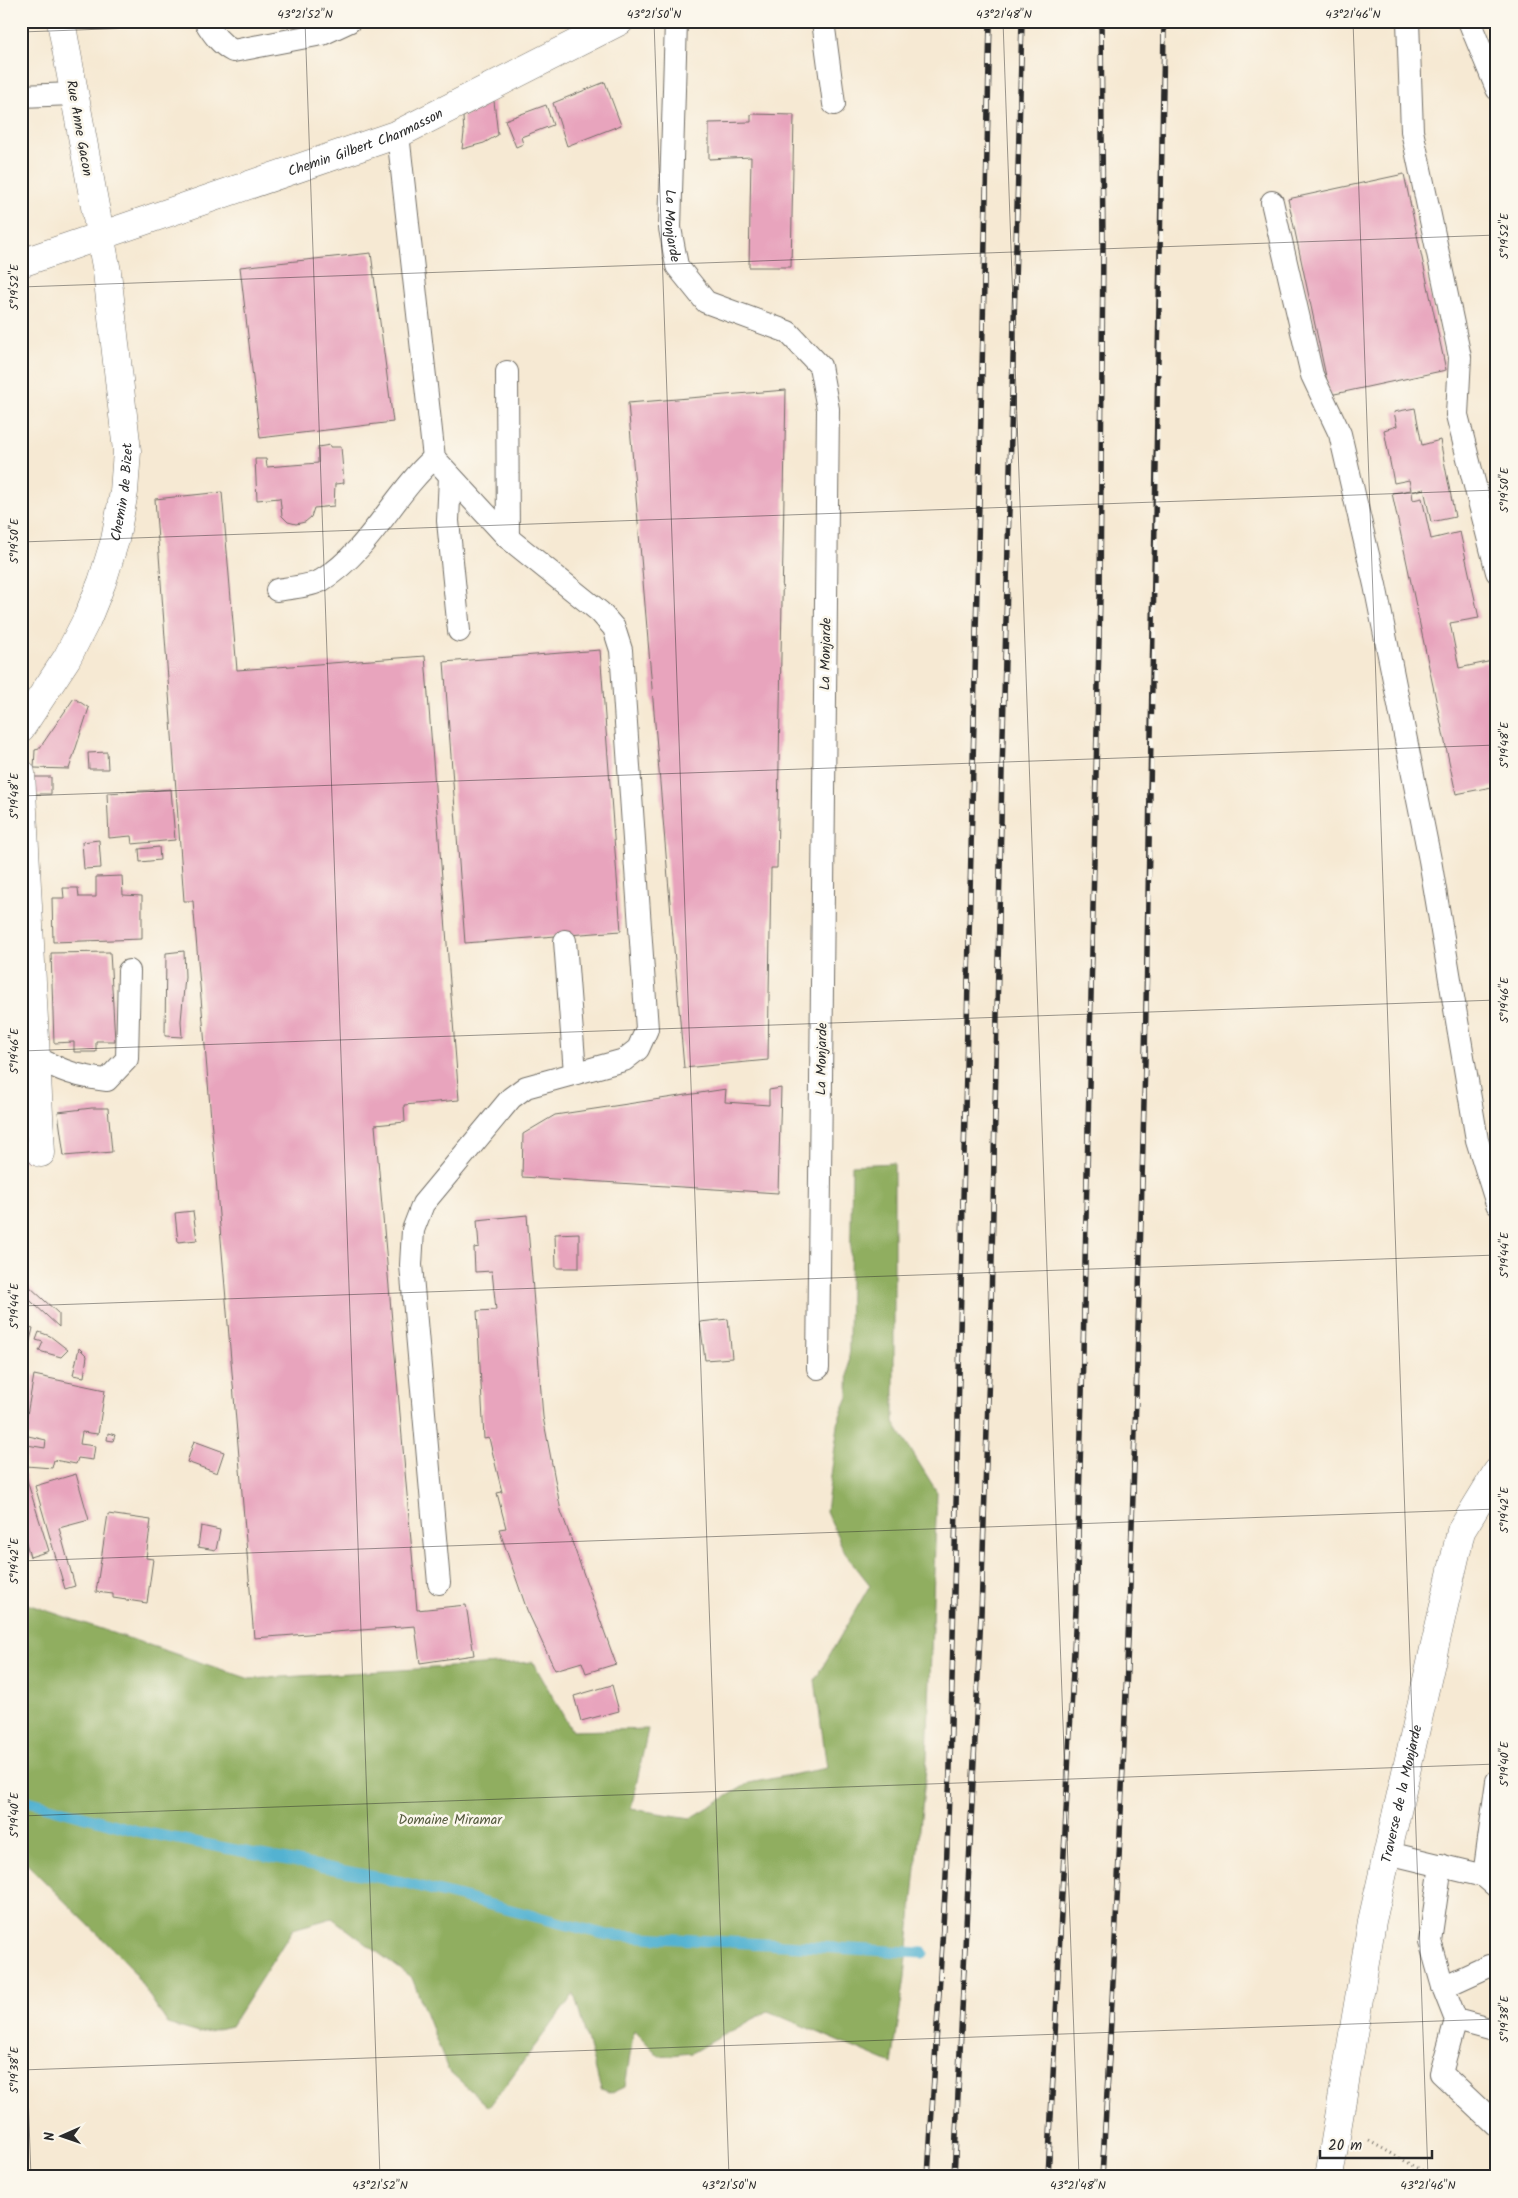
<svg xmlns="http://www.w3.org/2000/svg" width="1518" height="2198" font-family="Kalam,sans-serif">
  <style>
    .forest { fill: #90ae61; stroke: #5e6c46 }
    .lines { fill: none; stroke-linecap: round; stroke-linejoin: round }
    .stream { stroke: #52b2d1; stroke-width: 11 }
    .building { fill: #e8a4bd }
    .lane-casing { stroke: #726e66; stroke-width: 24 }
    .street-casing { stroke: #726e66; stroke-width: 29 }
    .path { stroke: #726e66; stroke-width: 3; stroke-dasharray: 1 4; stroke-linecap: butt }
    .lane { stroke: #fff; stroke-width: 22 }
    .street { stroke: #fff; stroke-width: 28 }
    .rail-casing { stroke: #2b2b2b; stroke-width: 5.5 }
    .rail { stroke: #fbf7ec; stroke-width: 4; stroke-dasharray: 11; stroke-linecap: butt }
    .ticks { fill: none; stroke: #2b2b2b; stroke-width: 1; stroke-opacity: 0.45 }
    .labels { text-anchor: middle; stroke-width: 5; stroke-linejoin: round; paint-order: stroke }
    .street-label { font-size: 14px; fill: #2b2b2b; stroke: #fbf7ec }
    .park-label { font-size: 14px; fill: #555b3f; stroke: #fbf7ec }
    .neatline { fill: none; stroke: #2b2b2b; stroke-width: 2 }
    .ticks-label { font-size: 12px; text-anchor: middle; fill: #2b2b2b }
  </style>
  <rect width="100%" height="100%" fill="#fbf7ec"/>
  <filter id="ink" filterUnits="userSpaceOnUse"><feTurbulence type="fractalNoise" baseFrequency=".02" numOctaves="2"/><feDisplacementMap in="SourceGraphic" scale="10" xChannelSelector="R" yChannelSelector="G"/><feConvolveMatrix kernelMatrix="1 2 1 2 8 2 1 2 1" color-interpolation-filters="sRGB"/></filter>
  <filter id="wash" filterUnits="userSpaceOnUse"><feTurbulence type="fractalNoise" baseFrequency=".0096" numOctaves="4" result="noise"/><feDisplacementMap in="SourceGraphic" scale="20" xChannelSelector="R" yChannelSelector="G"/><feGaussianBlur stdDeviation="1.12" result="paint"/><feColorMatrix in="noise" values="0 0 0 0 0 0 0 0 0 0 0 0 0 0 0 0 0 1.4 0 .05"/><feComposite in="paint" operator="in"/></filter>
  <g filter="url(#wash)">
    <rect width="100%" height="100%" fill="#f6e9d3"/>
    <path class="forest" d="M894,1163V1423L937,1492L927,1759L905,1977L892,2064L768,2011L691,2053L659,2056L634,2030L625,2087L612,2093L601,2089L574,1994L489,2107L448,2070L412,1978L332,1918L293,1929L231,2026L199,2033L168,2024L129,1965L21,1858V1602L250,1679L533,1662L572,1731L648,1729L631,1809L691,1818L749,1783L827,1768L815,1680L870,1585L845,1553L826,1511L839,1418L848,1397L852,1165Z"/>
    <g class="lines">
      <path class="stream" d="M21,1799L137,1831L402,1882L607,1935L923,1953"/>
    </g>
    <g id="blocks">
      <path class="building" d="M605,82L621,125L567,146L553,103Z
        M494,101L498,135L484,143L462,149L464,133L463,117Z
        M546,105L553,125L521,137L523,144L516,147L505,120Z
        M751,114L794,115L791,267H749L751,157L709,159V123L751,122Z
        M1404,174L1446,370L1330,395L1288,199Z
        M371,253L393,422L260,438L240,267Z
        M786,390L777,868H771L768,1060L684,1068L628,403Z
        M1415,408L1422,445L1440,440L1455,517L1431,522L1424,489L1412,492L1413,500L1422,498L1431,539L1460,532L1479,618L1450,623L1459,668L1497,660V786L1456,794L1392,493L1411,490L1409,480L1394,483L1384,430L1397,426L1394,412Z
        M330,445V447H341L344,483L335,484L334,506L314,508L311,517L305,522L296,524L288,522L282,516L280,498L257,500L255,459H266L267,467L318,463V447Z
        M222,492L237,670L425,656L459,1100L404,1105L405,1122L375,1125L417,1610L466,1605L474,1655L420,1663L415,1626L254,1638L193,901H184L155,499Z
        M600,650L621,931L465,943L444,662Z
        M74,698L89,708L69,769L34,768L35,750L39,749Z
        M107,752L108,769H89L88,753Z
        M34,777H51V794H34Z
        M171,789L175,840L132,844L131,836L109,838L107,793Z
        M99,840L101,868L84,869L82,842Z
        M159,847L160,860L140,862L139,849Z
        M122,876L123,895L142,896V939L53,942L52,898H64L63,888H78L79,897H96V877Z
        M184,951L185,977L181,1021L182,1037L165,1036L166,953Z
        M110,952L115,1041H96V1052H74V1042L54,1043L51,953Z
        M781,1088L778,1193L522,1177L523,1134L555,1115L726,1089L725,1102L769,1105V1090Z
        M92,1108H108L112,1152L64,1156L58,1112Z
        M30,1113L32,1130L21,1133V1116Z
        M31,1140L32,1158L21,1162V1143Z
        M193,1211L197,1240L178,1242L175,1213Z
        M527,1215L543,1417L561,1511L616,1664L586,1673L582,1662L555,1670L527,1610L499,1529L506,1528L497,1493L502,1492L489,1438L484,1439L477,1311L496,1310L492,1271L475,1272L474,1248L479,1247L477,1220Z
        M579,1233V1268H556L555,1234Z
        M27,1266L29,1286L59,1314V1327L21,1292V1267Z
        M728,1319L732,1358L705,1360L700,1322Z
        M21,1325L33,1328L24,1366L21,1365Z
        M39,1332L50,1336L68,1350L61,1357L39,1351L43,1342L36,1340Z
        M79,1348L87,1356L84,1377L73,1375Z
        M34,1375L105,1390L98,1434L82,1432L80,1444L95,1446L93,1460L78,1458L76,1464L54,1460L52,1468L26,1466L27,1445L45,1448L46,1440L24,1435L21,1441V1425L25,1426Z
        M21,1386L24,1387L22,1399H21Z
        M108,1433L115,1435L113,1441L107,1440Z
        M194,1441L224,1452L217,1473L187,1462Z
        M25,1474L49,1551L30,1557L21,1525V1475Z
        M76,1474L89,1520L59,1528L75,1586L65,1589L35,1486Z
        M108,1514L151,1520L146,1558L153,1559L147,1603L113,1598V1594L96,1592Z
        M201,1526L220,1530L216,1550L198,1547Z
        M612,1685L619,1711L581,1721L574,1696Z"/>
    </g>
  </g>
  <g filter="url(#ink)">
    <use href="#blocks" fill-opacity="0" stroke="#726e66" stroke-width="1"/>
    <g class="lines">
      <defs>
        <g id="lane">
          <path d="M205,21C213,34 220,44 233,51L322,34L350,21"/>
          <path id="s1" d="M676,21L670,228L677,266L706,302L788,332L820,366L828,409L818,1368"/>
          <path d="M823,21L834,104"/>
          <path d="M1408,21L1412,131L1460,357L1457,415L1497,572"/>
          <path d="M1469,21L1497,89"/>
          <path d="M21,96L73,94"/>
          <path d="M398,134L434,458L508,538L600,612L614,628L621,650L647,1029L638,1049L624,1060L526,1087L511,1098L423,1204L413,1230L411,1265L439,1583"/>
          <path d="M1272,202L1312,375L1340,434L1375,585L1430,860L1477,1140L1497,1204"/>
          <path d="M507,372L508,538"/>
          <path d="M450,476L448,521L459,631"/>
          <path d="M277,590C289,588 312,586 322,580C370,550 393,495 434,458"/>
          <path d="M565,941L575,1073"/>
          <path d="M36,1057C61,1071 79,1077 107,1080L127,1059L129,971"/>
          <path d="M1388,1853L1484,1876L1497,1887"/>
          <path d="M1441,1865L1430,1941L1443,1987L1456,2020L1441,2073L1497,2126"/>
          <path d="M1484,1876L1497,1781"/>
          <path d="M1443,1987L1489,1966L1497,1967"/>
          <path d="M1456,2020L1497,2031"/>
        </g>
        <g id="street">
          <path id="s2" d="M21,263L398,134L620,21"/>
          <path id="s3" d="M21,728L67,658L87,619L102,582L115,540L124,492L127,451L107,272L61,21"/>
          <path d="M21,773L41,1153"/>
          <path id="s4" d="M1329,2177L1372,1921L1461,1531L1497,1472"/>
        </g>
      </defs>
      <use href="#lane" class="lane-casing"/>
      <use href="#street" class="street-casing"/>
      <path class="path" d="M1369,2141L1434,2177"/>
      <use href="#lane" class="lane"/>
      <use href="#street" class="street"/>
      <defs>
        <path id="rail" d="M928,2177L946,1876L950,1768L990,21
          M954,2177L981,1614L991,1307L1002,772L1022,21
          M1048,2177L1076,1610L1082,1397L1100,596L1103,245L1101,21
          M1102,2177C1125,1805 1136,1433 1145,1061C1153,715 1160,368 1164,21"/>
      </defs>
      <use href="#rail" class="rail-casing"/>
      <use href="#rail" class="rail"/>
    </g>
  </g>
  <path class="ticks" d="M305,21L380,2177M654,21L729,2177M1003,21L1079,2177M1353,21L1428,2177M21,32L330,21M21,287L1497,235M21,542L1497,490M21,796L1497,745M21,1051L1497,1000M21,1306L1497,1255M21,1561L1497,1509M21,1816L1497,1764M21,1897L31,2177M21,2070L1497,2019"/>
  <g class="labels">
    <g class="street-label">
      <text transform="translate(80 128) rotate(80)" y="5">Rue Anne Gacon</text>
      <text dy="5" stroke="none"><textPath href="#s2" startOffset="365">Chemin Gilbert Charmasson</textPath></text>
      <text dy="5" stroke="none"><textPath href="#s1" startOffset="205">La Monjarde</textPath></text>
      <text dy="5" stroke="none"><textPath href="#s3" startOffset="260">Chemin de Bizet</textPath></text>
      <text transform="translate(825 654) rotate(-89)" y="5">La Monjarde</text>
      <text transform="translate(821 1059) rotate(-89)" y="5">La Monjarde</text>
      <text dy="5" stroke="none"><textPath href="#s4" startOffset="390">Traverse de la Monjarde</textPath></text>
    </g>
    <g class="park-label">
      <text x="450" y="1824">Domaine Miramar</text>
    </g>
  </g>
  <rect width="1518" height="2198" fill="none" stroke="#fbf7ec" stroke-width="55"/>
  <g transform="translate(62 2136) rotate(268)" stroke="#fbf7ec" stroke-width="4" paint-order="stroke">
  <path d="M0-4L9 19L0 12L-9 19Z" fill="#2b2b2b"/>
  <text y="-8" font-size="14" font-weight="bold" text-anchor="middle" fill="#2b2b2b">N</text>
  </g>
  <path d="M1320 2150v8h112v-8" fill="none" stroke="#2b2b2b" stroke-width="2.5"/>
  <text x="1328" y="2150" font-size="15" fill="#2b2b2b" stroke="#fbf7ec" stroke-width="4" paint-order="stroke">20 m</text>
  <rect x="28" y="28" width="1462" height="2142" class="neatline"/>
  <g class="ticks-label">
    <text x="305" y="18">43°21'52"N</text>
    <text x="654" y="18">43°21'50"N</text>
    <text x="1004" y="18">43°21'48"N</text>
    <text x="1353" y="18">43°21'46"N</text>
    <text transform="translate(1504 236) rotate(-90)" y="4">5°19'52"E</text>
    <text transform="translate(14 287) rotate(-90)" y="4">5°19'52"E</text>
    <text transform="translate(1504 490) rotate(-90)" y="4">5°19'50"E</text>
    <text transform="translate(14 541) rotate(-90)" y="4">5°19'50"E</text>
    <text transform="translate(1504 745) rotate(-90)" y="4">5°19'48"E</text>
    <text transform="translate(14 796) rotate(-90)" y="4">5°19'48"E</text>
    <text transform="translate(1504 1000) rotate(-90)" y="4">5°19'46"E</text>
    <text transform="translate(14 1051) rotate(-90)" y="4">5°19'46"E</text>
    <text transform="translate(1504 1255) rotate(-90)" y="4">5°19'44"E</text>
    <text transform="translate(14 1306) rotate(-90)" y="4">5°19'44"E</text>
    <text transform="translate(1504 1510) rotate(-90)" y="4">5°19'42"E</text>
    <text transform="translate(14 1561) rotate(-90)" y="4">5°19'42"E</text>
    <text transform="translate(1504 1764) rotate(-90)" y="4">5°19'40"E</text>
    <text transform="translate(14 1815) rotate(-90)" y="4">5°19'40"E</text>
    <text transform="translate(1504 2019) rotate(-90)" y="4">5°19'38"E</text>
    <text transform="translate(14 2070) rotate(-90)" y="4">5°19'38"E</text>
    <text x="380" y="2189">43°21'52"N</text>
    <text x="729" y="2189">43°21'50"N</text>
    <text x="1078" y="2189">43°21'48"N</text>
    <text x="1428" y="2189">43°21'46"N</text>
  </g>
</svg>
